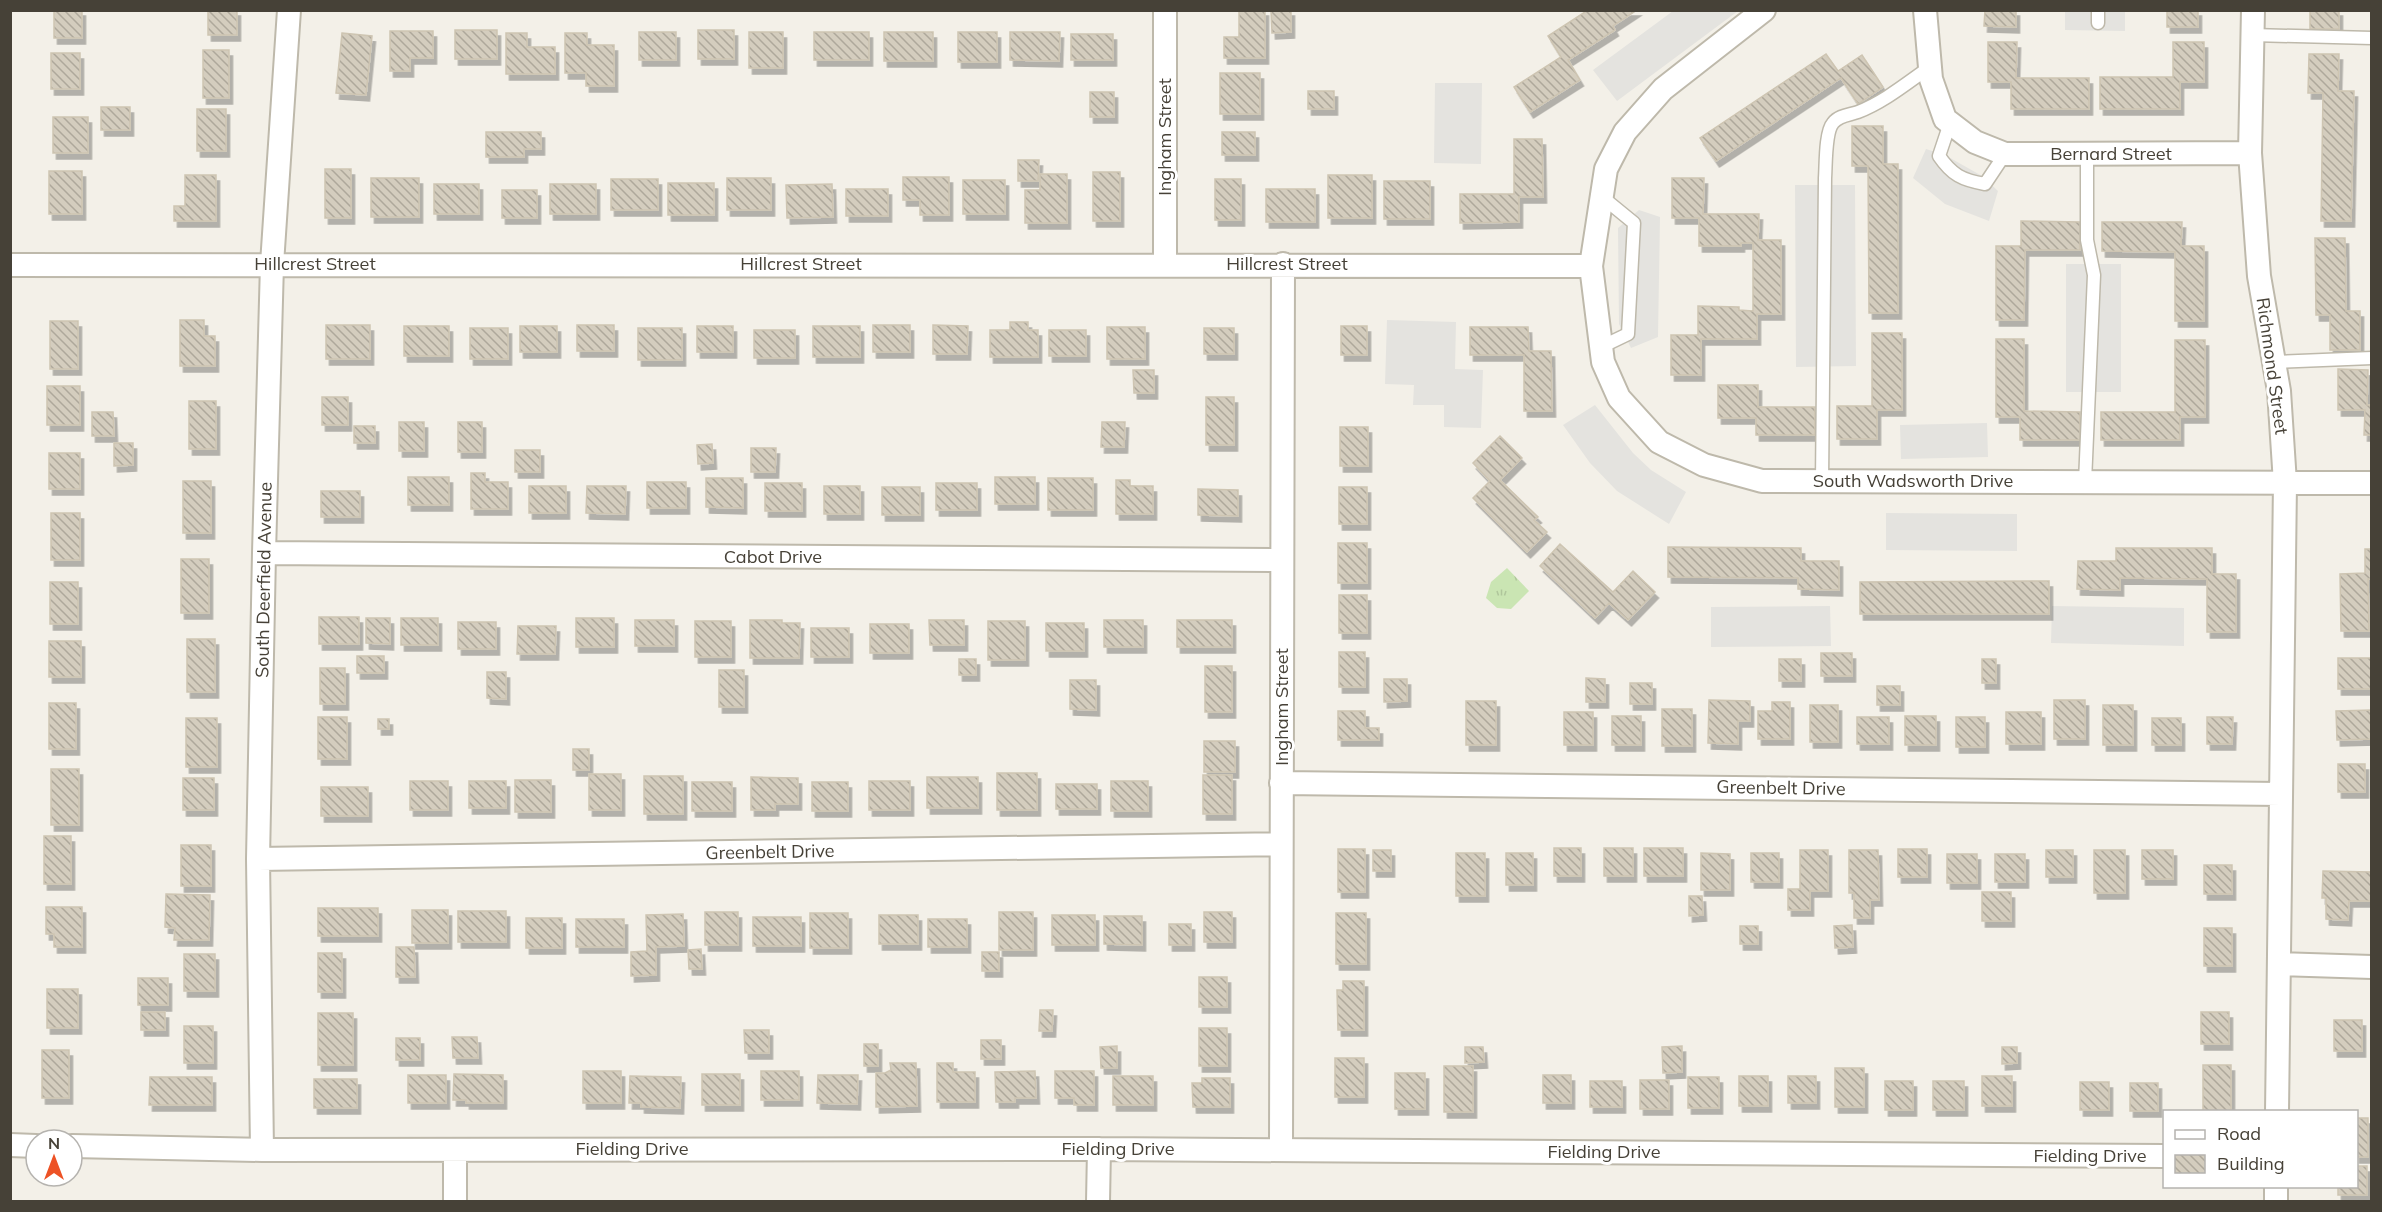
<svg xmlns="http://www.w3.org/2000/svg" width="2382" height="1212" font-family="Mulish,sans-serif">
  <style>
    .grass { fill: url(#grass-tufts) }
    .parking { fill: #e4e3df }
    .building { fill: url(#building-back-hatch); stroke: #cec5b2; stroke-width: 1.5; filter: url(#shadow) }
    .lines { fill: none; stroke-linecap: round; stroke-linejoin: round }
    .lane-casing { stroke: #beb9ab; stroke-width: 15 }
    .street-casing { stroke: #beb9ab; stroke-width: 26 }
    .lane { stroke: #fff; stroke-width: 12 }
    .street { stroke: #fff; stroke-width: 22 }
    .labels { text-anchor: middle; stroke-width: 6; stroke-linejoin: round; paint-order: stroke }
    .street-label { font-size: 18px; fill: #464137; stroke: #fff }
  </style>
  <defs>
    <pattern id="grass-tufts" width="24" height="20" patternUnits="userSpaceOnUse" patternTransform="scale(1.5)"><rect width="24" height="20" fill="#cae5b3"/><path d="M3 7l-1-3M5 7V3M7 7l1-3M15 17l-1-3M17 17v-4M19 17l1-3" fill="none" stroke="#afc69b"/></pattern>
    <pattern id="building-back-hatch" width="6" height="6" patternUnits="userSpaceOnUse" patternTransform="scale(1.5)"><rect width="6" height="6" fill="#d4cdbe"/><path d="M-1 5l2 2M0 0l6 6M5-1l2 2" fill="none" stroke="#aea89b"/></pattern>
    <filter id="shadow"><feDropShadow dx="3.5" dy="6" stdDeviation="0" flood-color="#0004"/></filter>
  </defs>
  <rect width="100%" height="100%" fill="#f3f0e8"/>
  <path class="grass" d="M1507,568L1529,591L1511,609L1497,608L1486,598L1491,582Z"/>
  <path class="parking" d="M1673,11H1738L1617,101L1593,70Z
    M2065,11H2125V31L2065,30Z
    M1435,83H1482L1481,164L1434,163Z
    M1926,149L1945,155L1982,176L1998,191L1989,221L1945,204L1913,178Z
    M1795,185H1855L1856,366L1796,367Z
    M1639,210L1660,217L1658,337L1631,348L1619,324L1618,228Z
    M2066,264H2121V392H2066Z
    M1387,320L1456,322L1455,369L1483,370L1481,428L1444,427V405H1413L1414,385L1385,384Z
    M1595,405L1633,453L1651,470L1686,492L1669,524L1617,491L1590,463L1563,425Z
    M1987,423L1988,457L1901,459L1900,425Z
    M1886,513L2017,514V551L1886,550Z
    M1830,606L1831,646L1711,647V607Z
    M2052,606L2184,608V646L2051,643Z"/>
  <path class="building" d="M54,10H82V38H54Z
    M208,10H237V35H208Z
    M1239,10H1265V58H1224V37H1239Z
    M1271,10H1291V32L1272,33Z
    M1588,10H1637L1613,26L1615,30L1568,60L1580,80L1530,112L1514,87L1561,57L1548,36Z
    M1985,10H2016V27L1984,26Z
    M2167,10H2198V27H2167Z
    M2310,10H2339V29H2310Z
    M455,30H497V59H455Z
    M698,30H734V59H698Z
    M390,31H433V58H410V71H390Z
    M639,32H676V60H639Z
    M749,32H783V68H749Z
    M814,32H869V60H814Z
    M884,32H933V61H884Z
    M958,32H997V62H958Z
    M1010,32H1060L1059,61L1010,60Z
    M342,33L372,36L366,95L336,93Z
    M506,33H527V47H555V74H506Z
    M565,33H587V45H614V86H586V73H565Z
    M1071,34H1113V60H1071Z
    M1988,42H2017L2016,78H2089V109H2011V82H1988Z
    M2173,42H2204V82H2180V109H2100V77H2173Z
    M203,50H229V98H203Z
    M51,53H80V89H51Z
    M1826,54L1838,71L1862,55L1883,87L1858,104L1841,78L1716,161L1700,138Z
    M2309,54H2339L2338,91H2354L2351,221H2321L2323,93H2308Z
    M1220,73H1260V114H1220Z
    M1308,91H1334V109H1308Z
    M1090,92H1114V117H1090Z
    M101,107H130V130H101Z
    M197,109H226V151H197Z
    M53,117H88V153H53Z
    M1852,126H1883V164H1898V313H1869L1868,166H1852Z
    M486,132H541V149H524V157H486Z
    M1222,132H1255V155H1222Z
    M1514,139H1542L1543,197H1519V222L1460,223V194H1514Z
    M1018,160H1039L1038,181H1018Z
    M325,169H351V218H325Z
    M49,171H82V214H49Z
    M1093,172H1120V221H1093Z
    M1040,174H1067V223H1025V190H1040Z
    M185,175H216V221H174V206H185Z
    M1328,175H1372V218H1328Z
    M903,177H949V215H920V200H903Z
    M371,178H419V217H371Z
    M727,178H771V210H727Z
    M1672,178H1704L1703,214H1759L1758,240H1781V314H1757V339H1701V375H1671V335H1698V306L1739,307V310L1753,311V243H1741V246H1699V218H1672Z
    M611,179H658V210H611Z
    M1215,179H1241V220H1215Z
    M963,180H1005V214H963Z
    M1384,181H1430V219H1384Z
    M668,183H714V215H668Z
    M434,184H479V214H434Z
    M550,184H596V214H550Z
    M832,184L833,217L787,218L786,185Z
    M846,189H888V216H846Z
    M1266,189H1315V222H1266Z
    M502,190H537V218H502Z
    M2021,221L2080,222V250H2025L2024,320H1996V246H2021Z
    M2102,222H2182L2181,246H2204V321H2175V252L2102,251Z
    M2315,238H2345L2346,311H2360V350H2330V315H2316Z
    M180,320H204V336H215V366H180Z
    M50,321H78V369H50Z
    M1010,322H1028V330H1038V357H990V330H1010Z
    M326,325H370V359H326Z
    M577,325H614V351H577Z
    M873,325H910V352H873Z
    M933,325L968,326L967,354H933Z
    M404,326H449V356H404Z
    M520,326H557V352H520Z
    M697,326H733V352H697Z
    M813,326H860V357H813Z
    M1341,326H1367V355H1341Z
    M1107,327H1145V359H1107Z
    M1470,327H1528L1529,351H1551L1552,411H1524V355H1470Z
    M470,328H508V359H470Z
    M638,328H682V360H638Z
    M1204,328H1234V354H1204Z
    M754,330H795V358H754Z
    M1049,330H1086V356H1049Z
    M1872,333H1902V410H1877V439H1837V406H1872Z
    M1996,339H2024V411L2080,412V440H2020V417H1996Z
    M2175,340H2205V417H2180V440H2101V412H2175Z
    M2338,369L2368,370L2367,405H2372V435H2364L2365,410H2338Z
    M1133,370H1154V393H1134Z
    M1718,385H1758V407H1815V435H1756V418H1718Z
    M47,386H80V425H47Z
    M322,397H348V425H322Z
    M1206,397H1234V445H1206Z
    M189,401H216V449H189Z
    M92,412H113L114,436H92Z
    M399,422H424V451H399Z
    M458,422H482V452H458Z
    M1102,422H1125L1124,447H1101Z
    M354,426H375V443H354Z
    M1340,427H1368V466H1340Z
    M1500,436L1522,458L1500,480L1538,517L1534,520L1547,532L1527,552L1473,498L1490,481L1473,463Z
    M114,443H133V465L114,466Z
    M712,444L713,463L698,464L697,445Z
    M751,448H776L775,472H751Z
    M515,450H540V472H515Z
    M49,453H80V489H49Z
    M471,473H485V482H508V509H471Z
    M408,477H449V505H408Z
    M995,477H1035V504H995Z
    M706,478H743V508L706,507Z
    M1048,478H1093V510H1048Z
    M1116,480H1130V486H1153V514H1116Z
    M183,481H211V533H183Z
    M647,482H686V508H647Z
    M765,483H802V511H765Z
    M936,483H977V510H936Z
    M529,486H566V513H529Z
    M587,486H626L625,514L586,513Z
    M824,486H860V514H824Z
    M882,487H920V515H882Z
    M1339,487H1367V524H1339Z
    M1198,489L1238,490V516L1198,515Z
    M321,491H360V517H321Z
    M51,513H80V560H51Z
    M1338,543H1367V583H1338Z
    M1560,544L1613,592L1633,571L1655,592L1628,620L1609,603L1595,618L1540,566Z
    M1668,547L1801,548V561H1839V590L1798,589V578L1668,577Z
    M2116,548H2212V574H2236V632H2207V579L2120,578V590L2077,589L2078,561H2116Z
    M2365,549H2372V579H2368L2369,631H2341L2340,574L2365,573Z
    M181,559H209V613H181Z
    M2049,581V614H1860V582Z
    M50,582H78V624H50Z
    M1339,595H1367V633H1339Z
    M319,617H359V644H319Z
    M366,618H390V644L366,643Z
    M401,618H438V645H401Z
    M576,618H614V647H576Z
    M635,620H674V646H635Z
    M750,620H782V623H800L799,658H750Z
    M929,620H964V645H930Z
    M1104,620H1143V647H1104Z
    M1177,620H1232V647H1177Z
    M695,621H731V657H695Z
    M988,621H1025V660H988Z
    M458,622H496V649H458Z
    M1046,623H1084V651H1046Z
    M870,624H909V653H870Z
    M518,626H556L555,654H517Z
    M811,628H849V657H811Z
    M187,639H215V692H187Z
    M49,641H81V677H49Z
    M1339,652H1365V687H1339Z
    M1821,653H1852V676H1821Z
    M357,656H384V673H357Z
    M2338,658H2372V689H2338Z
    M959,659H976V675H959Z
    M1779,659H1801V681H1779Z
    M1982,659H1996V683H1982Z
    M1205,666H1232V712H1205Z
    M320,668H345V704H320Z
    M719,670H744V707H719Z
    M487,672H506V699L487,698Z
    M1586,678L1605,679V702H1586Z
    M1384,679H1407V701L1384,702Z
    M1070,680H1096V710L1070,709Z
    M1630,683H1652V704H1630Z
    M1877,686H1900V705H1877Z
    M1709,700L1750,701V721H1738V744L1708,743Z
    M2054,700H2085V739H2054Z
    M1466,701H1496V745H1466Z
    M1772,702H1790V739H1758V711H1772Z
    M49,703H76V749H49Z
    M1810,705H1838V742H1810Z
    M2103,705H2133V745H2103Z
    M1662,709H1692V746H1662Z
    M2372,710V739L2337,740L2336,711Z
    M1338,711H1365V728H1379V740H1338Z
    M1564,712H1593V745H1564Z
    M2006,712H2041V744H2006Z
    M1612,716H1641V745H1612Z
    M1905,716H1936V745H1905Z
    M318,717H347V759H318Z
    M1857,717H1889V744H1857Z
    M1956,717H1985V747H1956Z
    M2207,717H2233L2232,744H2207Z
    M186,718H217V767H186Z
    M2152,718H2181V745H2152Z
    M378,719H389V729H378Z
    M1204,741H1235V772H1204Z
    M573,749H589V770H573Z
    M2338,764H2365V792H2338Z
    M51,769H79V825H51Z
    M997,773H1037V810H997Z
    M589,774H621V810H589Z
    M1203,775H1232V814H1203Z
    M644,776H683V814H644Z
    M751,777L798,778V804H775V810H751Z
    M927,777H978V808H927Z
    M183,778H214V810H183Z
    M515,780H551V812H515Z
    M410,781H448V810H410Z
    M469,781H506V808H469Z
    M869,781H910V810H869Z
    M1111,781H1148V811H1111Z
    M692,782H732V811H692Z
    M812,782H848V811H812Z
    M1056,784H1097V809H1056Z
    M321,787H368V816H321Z
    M44,836H71V884H44Z
    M181,845H211V886H181Z
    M1554,848H1581V876H1554Z
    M1604,848H1633V876H1604Z
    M1644,848H1683V876H1644Z
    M1338,849H1365V892H1338Z
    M1898,849H1927V877H1898Z
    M1373,850H1391V871H1373Z
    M1800,850H1828V891H1810V910H1788V889H1800Z
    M1849,850H1878L1879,900H1870V918H1854V893H1849Z
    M2046,850H2073V877H2046Z
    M2094,850H2125V893H2094Z
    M2142,850H2173V879H2142Z
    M1456,853H1485V896H1456Z
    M1506,853H1533V885H1506Z
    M1701,853L1730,854V890H1701Z
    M1751,853H1779V882H1751Z
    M1947,854H1977V883H1947Z
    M1995,854H2025V882H1995Z
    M2204,865H2232V894H2204Z
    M2323,871L2372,872V901H2349L2348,920L2326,919V898H2322Z
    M1982,892H2011V921H1982Z
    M166,894L210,895L209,940H174L175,928L165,927Z
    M1689,896H1702L1703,915L1689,916Z
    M46,907H82V947H54V934H46Z
    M318,908H378V936H318Z
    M412,910H448V943H412Z
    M458,911H506V942H458Z
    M705,912H738V945H705Z
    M999,912H1033V950H999Z
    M1204,912H1232V942H1204Z
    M810,913H848V948H810Z
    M1336,913H1366V964H1336Z
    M683,914L684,946L656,947V975L631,976V952L647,951L646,915Z
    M879,915H918V944H879Z
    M1052,915H1095V945H1052Z
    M1104,916H1142V945L1104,944Z
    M753,917H801V946H753Z
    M526,918H562V948H526Z
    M576,919H624V947H576Z
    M928,919H967V947H928Z
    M1169,924H1191V945H1169Z
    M1852,925L1853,947L1835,948L1834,926Z
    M1740,926H1758V944H1740Z
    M2204,928H2232V966H2204Z
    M396,947H414L415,977H396Z
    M701,949L702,969H689L688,950Z
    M982,952H999V971H982Z
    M318,953H342V992H318Z
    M184,954H215V991H184Z
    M1199,977H1227V1007H1199Z
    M138,978H168V1005H138Z
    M1343,981H1364V1030H1338L1337,990H1343Z
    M47,989H78V1028H47Z
    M1040,1010H1053L1052,1031H1039Z
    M141,1012H165V1030H141Z
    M2201,1012H2229V1044H2201Z
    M318,1013H353V1065H318Z
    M2334,1020H2362V1051H2334Z
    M184,1026H213V1063H184Z
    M1199,1028H1227V1066H1199Z
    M744,1030H769V1053H745Z
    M452,1037H477L478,1058H453Z
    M396,1038H420V1060H396Z
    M981,1040H1001V1059H981Z
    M864,1044H878V1066H864Z
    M1117,1046V1068H1101L1100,1047Z
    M1682,1046V1072L1663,1073L1662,1047Z
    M1465,1047H1483L1484,1062L1465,1063Z
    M2002,1047H2017V1063L2002,1064Z
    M42,1050H69V1098H42Z
    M1335,1058H1364V1097H1335Z
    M890,1063H916L917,1106L876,1107V1073H885L891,1070Z
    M937,1063H953V1072H975V1102H937Z
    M2203,1065H2231V1112H2203Z
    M1444,1066H1473V1112H1444Z
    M1835,1068H1864V1107H1835Z
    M583,1071H621V1103H583Z
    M761,1071H799V1100H761Z
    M1035,1071L1036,1098H1015V1102H996L995,1072Z
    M1055,1071H1094V1105H1074V1098H1055Z
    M1395,1073H1425V1109H1395Z
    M454,1074L503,1075V1103H466V1100H453Z
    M702,1074H740V1105H702Z
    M408,1075H446V1103H408Z
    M818,1075H858L857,1104L817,1103Z
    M1543,1075H1571V1103H1543Z
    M630,1076L681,1077L680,1108L641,1107V1103H629Z
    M1113,1076H1153V1105H1113Z
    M1739,1076H1768V1106H1739Z
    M1788,1076H1816V1103H1788Z
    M1982,1076H2012V1106H1982Z
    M150,1077H212V1105H149Z
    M1688,1077H1719V1108H1688Z
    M1202,1078H1230V1107H1193L1192,1083H1202Z
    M314,1079H357V1108H314Z
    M1640,1080H1669V1109H1640Z
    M1590,1081H1622V1107H1590Z
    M1885,1081H1913V1110H1885Z
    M1933,1081H1964V1110H1933Z
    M2080,1082H2109V1110H2080Z
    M2130,1083H2158V1111H2130Z
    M2356,1118H2368V1157H2356Z
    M2356,1166H2367V1195H2338V1186H2356Z"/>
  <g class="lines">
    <defs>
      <path id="lane" d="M2098,10V23
        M2252,35L2372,38
        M1950,123L1939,156C1952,175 1962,180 1985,184L2005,154
        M1601,347L1628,334L1634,223L1601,196
        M2274,362L2372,358
        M1822,481L1825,178C1826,165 1825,132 1833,123C1839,115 1850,115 1858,112C1884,102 1907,83 1930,67
        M2085,482L2094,275L2087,240V154"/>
      <path id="street" d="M1764,10L1663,89L1625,132L1606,169L1591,266L1603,362L1619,398L1659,442L1704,465L1762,481L2372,483
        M1925,10L1931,79L1945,119L1975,142L2005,154L2250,153
        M2253,10L2250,153L2259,276L2279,391L2285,483L2277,1112
        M1165,264V10
        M10,265L1591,266
        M264,553L1282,560
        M1281,783L2281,794
        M258,859L1281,844
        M2279,964L2372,967
        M10,1145L36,1146
        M72,1146L262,1150L1099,1149L2164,1156
        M262,1150L258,859L264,553L272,264L289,10
        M1281,1150L1283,264
        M455,1202V1150
        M1098,1202L1099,1149
        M2276,1202V1186"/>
    </defs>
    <use href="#lane" class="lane-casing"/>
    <use href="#street" class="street-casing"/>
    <use href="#lane" class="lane"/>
    <use href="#street" class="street"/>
  </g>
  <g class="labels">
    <g class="street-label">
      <text transform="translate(1165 137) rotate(-90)" y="6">Ingham Street</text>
      <text x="2111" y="160">Bernard Street</text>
      <text x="315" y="270">Hillcrest Street</text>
      <text x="801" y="270">Hillcrest Street</text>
      <text x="1287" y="270">Hillcrest Street</text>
      <text transform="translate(2272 366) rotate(82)" y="6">Richmond Street</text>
      <text x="1913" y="487">South Wadsworth Drive</text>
      <text x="773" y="563">Cabot Drive</text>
      <text transform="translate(264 580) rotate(-89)" y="6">South Deerfield Avenue</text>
      <text transform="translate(1282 707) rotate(-90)" y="6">Ingham Street</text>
      <text transform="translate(1781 788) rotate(1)" y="6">Greenbelt Drive</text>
      <text transform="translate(770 852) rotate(-1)" y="6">Greenbelt Drive</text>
      <text x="632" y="1155">Fielding Drive</text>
      <text x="1118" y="1155">Fielding Drive</text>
      <text x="1604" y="1158">Fielding Drive</text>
      <text x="2090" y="1162">Fielding Drive</text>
    </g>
  </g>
  <rect width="2382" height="1212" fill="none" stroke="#464137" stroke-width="24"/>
  <rect x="2163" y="1110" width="195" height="78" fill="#ffffff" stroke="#b5b3af" stroke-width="1.5"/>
  <rect x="2175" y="1130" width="30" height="9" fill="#ffffff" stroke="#b5b3af" stroke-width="1.5"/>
  <text x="2217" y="1140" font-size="18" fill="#464137">Road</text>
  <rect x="2175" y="1155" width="30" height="18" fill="url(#building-back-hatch)" stroke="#b5b3af" stroke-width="1.5"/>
  <text x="2217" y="1170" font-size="18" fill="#464137">Building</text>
  <g transform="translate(54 1158)"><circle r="28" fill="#ffffff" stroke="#b5b3af" stroke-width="1.5"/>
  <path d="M0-4.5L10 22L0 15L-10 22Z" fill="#ed5225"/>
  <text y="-9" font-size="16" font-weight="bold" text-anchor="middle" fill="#464137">N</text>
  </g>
</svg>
